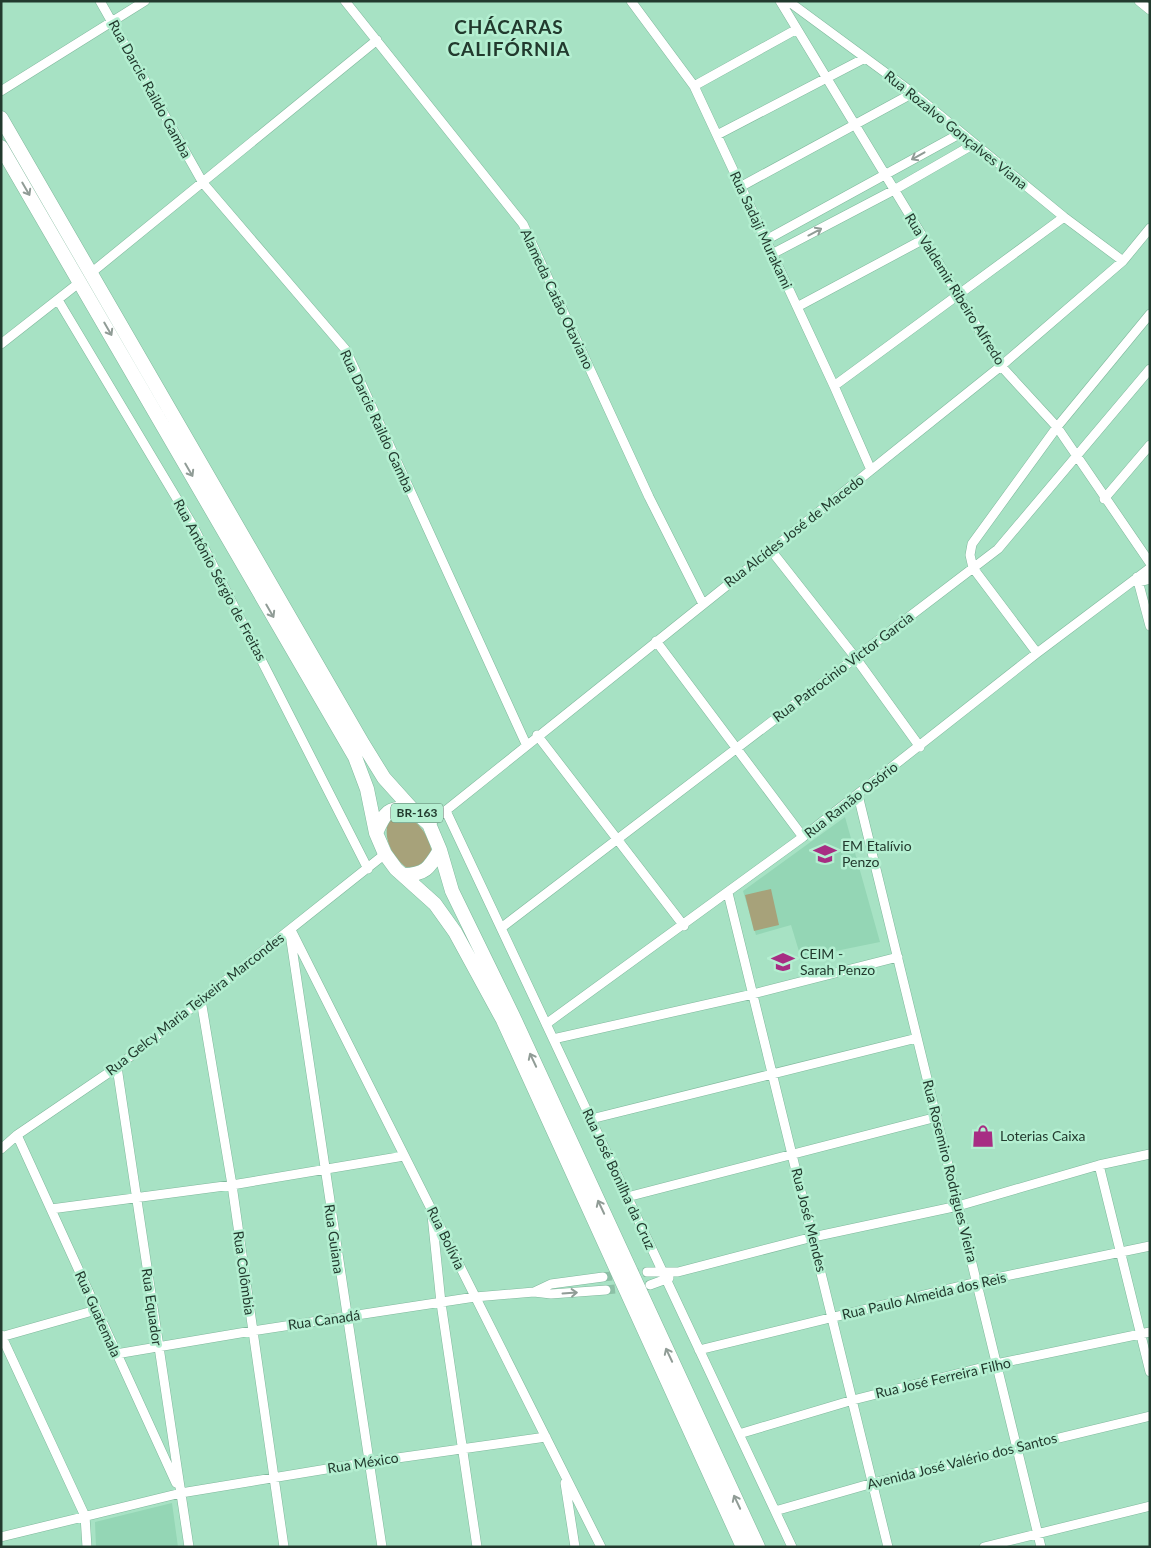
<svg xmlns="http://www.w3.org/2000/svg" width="1151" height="1548" font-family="Lato,sans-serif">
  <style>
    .built { fill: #94d6b5 }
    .green { fill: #a7a27a }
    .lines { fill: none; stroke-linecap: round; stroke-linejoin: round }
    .minor-tunnel { stroke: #8cc0a6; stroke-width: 9; stroke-dasharray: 9 4.5; stroke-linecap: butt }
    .minor-casing { stroke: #7fb89c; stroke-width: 10 }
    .highway-casing { stroke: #7fb89c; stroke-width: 15 }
    .minor { stroke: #fff; stroke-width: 9 }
    .highway { stroke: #fff; stroke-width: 14 }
    .oneway { stroke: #909c96 }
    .labels { text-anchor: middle; stroke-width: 5; stroke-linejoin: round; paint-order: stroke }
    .shield { fill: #b4efd1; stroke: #4e705f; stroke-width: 1 }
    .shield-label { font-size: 12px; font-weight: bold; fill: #223a2e }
    .street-label { font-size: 14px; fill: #223a2e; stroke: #b4efd1 }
    .poi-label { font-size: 14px; fill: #223a2e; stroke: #b4efd1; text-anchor: start }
    .district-label { font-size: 19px; font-weight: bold; letter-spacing: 1px; fill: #223a2e; stroke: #b4efd1 }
  </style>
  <rect width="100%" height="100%" fill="#a7e2c4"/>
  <path class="built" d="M845,817L880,942L801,958L791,925L756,935L743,891Z
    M172,1503L178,1547H96L95,1522Z"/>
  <path class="green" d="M402,814C420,821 433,840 432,860L411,870C394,862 380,836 390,818Z
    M771,889L779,925L754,931L745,895Z"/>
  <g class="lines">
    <path class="minor-tunnel" d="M603,1277L647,1272
      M606,1290L650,1285"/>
    <defs>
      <path id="minor" d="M100,1L203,183L346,350L526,744
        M345,1L523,224L649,497L703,604
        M631,1L694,86L834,386L871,470
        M780,1L1001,366L1057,427L1150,563
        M788,1L913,93L1064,217L1123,261
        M1139,1L1150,10
        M694,86L797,29
        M1,91L145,1
        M717,135L865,58
        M740,187L913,93
        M766,240L961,133
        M772,254L894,190L974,144
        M91,273L377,40
        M58,300L192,524L368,869
        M797,307L924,239
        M1,344L80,282
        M834,386L1064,217
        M1104,499L1150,445
        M770,549L855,657L920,747
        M1137,577L1150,626
        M1139,582L1150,579
        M656,641L803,837
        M1037,653L973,568L970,555L972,544L1057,427L1150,314
        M537,735L684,926
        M858,795L1041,1547
        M446,811L792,1547
        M429,824L1001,366L1123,261L1150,228
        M728,893L888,1547
        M501,928L998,549L1150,369
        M291,930L601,1547
        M290,934L382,1547
        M201,1000L232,1185L284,1547
        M546,1024L803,837L1037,653L1150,568
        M553,1039L753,994L898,957
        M117,1067L189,1547
        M591,1119L917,1038
        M17,1135L176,1483
        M1,1149L17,1135L117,1067L385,854
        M1099,1165L1150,1372
        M627,1197L937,1117
        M51,1209L232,1185L404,1156
        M432,1215L441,1303L477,1547
        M647,1272H678L813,1237L958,1206L1099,1165L1150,1154
        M650,1285L669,1278
        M534,1292L551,1284L603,1277
        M1,1335L85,1516L87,1547
        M1,1337L96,1310
        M699,1350L977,1282L1150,1246
        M116,1354L252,1331L475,1297L534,1292L551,1294L606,1290
        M739,1434L853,1400L996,1364L1150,1332
        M565,1483L575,1547
        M775,1511L873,1483L1150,1416
        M1,1537L181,1493L369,1462L546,1437
        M984,1547L1150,1506"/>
      <path id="highway" d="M1,118L363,744L384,778L411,808L429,824L440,850L452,891L513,1016L758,1547
        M1,147L355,757L367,789L376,833L385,854L396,869L435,904L455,932L503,1020L743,1547
        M376,833C385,812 388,807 411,808
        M404,875C426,874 429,868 440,850"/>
    </defs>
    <use href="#minor" class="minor-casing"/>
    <use href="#highway" class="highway-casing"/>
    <use href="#minor" class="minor"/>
    <use href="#highway" class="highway"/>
  </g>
  <defs><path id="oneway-shaft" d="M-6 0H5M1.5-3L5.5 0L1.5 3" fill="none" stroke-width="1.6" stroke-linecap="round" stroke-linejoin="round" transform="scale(1.25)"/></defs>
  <g class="oneway">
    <use href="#oneway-shaft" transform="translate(918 156) rotate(151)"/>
    <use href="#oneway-shaft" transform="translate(26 189) rotate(60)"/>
    <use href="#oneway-shaft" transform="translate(815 232) rotate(-28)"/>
    <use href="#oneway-shaft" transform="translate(108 329) rotate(60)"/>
    <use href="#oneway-shaft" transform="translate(189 470) rotate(60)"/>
    <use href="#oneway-shaft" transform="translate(270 611) rotate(60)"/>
    <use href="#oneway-shaft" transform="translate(533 1060) rotate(-115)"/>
    <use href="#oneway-shaft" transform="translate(601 1207) rotate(-115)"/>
    <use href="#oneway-shaft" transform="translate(570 1293) rotate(-4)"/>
    <use href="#oneway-shaft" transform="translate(669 1355) rotate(-115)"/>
    <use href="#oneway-shaft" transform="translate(737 1502) rotate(-115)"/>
  </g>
  <defs>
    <symbol id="school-bare" viewBox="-9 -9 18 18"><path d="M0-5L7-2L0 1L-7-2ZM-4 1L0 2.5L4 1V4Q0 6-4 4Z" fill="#a72d83" stroke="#b4efd1" stroke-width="2.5" paint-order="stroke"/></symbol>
    <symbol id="shop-bare" viewBox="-9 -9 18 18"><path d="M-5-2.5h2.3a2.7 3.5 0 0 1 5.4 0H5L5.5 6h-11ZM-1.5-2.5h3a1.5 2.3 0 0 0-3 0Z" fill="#a72d83" stroke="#b4efd1" stroke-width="2.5" paint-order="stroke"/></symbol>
  </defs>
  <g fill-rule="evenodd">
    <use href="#school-bare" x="809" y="838" width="32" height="32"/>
    <use href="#school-bare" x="767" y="946" width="32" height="32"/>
    <use href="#shop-bare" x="967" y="1120" width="32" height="32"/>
  </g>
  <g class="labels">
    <rect class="shield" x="391" y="803.5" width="52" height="19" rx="4"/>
    <g class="shield-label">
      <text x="417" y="817">BR-163</text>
    </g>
    <g class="street-label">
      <text transform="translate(150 89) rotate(61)" y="5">Rua Darcie Raildo Gamba</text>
      <text transform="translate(956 130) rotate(39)" y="5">Rua Rozalvo Gonçalves Viana</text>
      <text transform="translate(761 230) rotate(65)" y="5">Rua Sadaji Murakami</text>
      <text transform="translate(955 289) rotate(58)" y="5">Rua Valdemir Ribeiro Alfredo</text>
      <text transform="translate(557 299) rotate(65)" y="5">Alameda Catão Otaviano</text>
      <text transform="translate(377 421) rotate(65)" y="5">Rua Darcie Raildo Gamba</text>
      <text transform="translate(794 531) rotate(-38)" y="5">Rua Alcídes José de Macedo</text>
      <text transform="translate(220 580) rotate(62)" y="5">Rua Antônio Sérgio de Freitas</text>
      <text transform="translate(843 667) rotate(-37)" y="5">Rua Patrocinio Victor Garcia</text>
      <text transform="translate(851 800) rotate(-38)" y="5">Rua Ramão Osório</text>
      <text transform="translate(195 1004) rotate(-38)" y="5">Rua Gelcy Maria Teixeira Marcondes</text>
      <text transform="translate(950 1171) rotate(76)" y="5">Rua Rosemiro Rodrigues Vieira</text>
      <text transform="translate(619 1179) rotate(65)" y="5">Rua José Bonilha da Cruz</text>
      <text transform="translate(809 1220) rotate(76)" y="5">Rua José Mendes</text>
      <text transform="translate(446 1238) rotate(64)" y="5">Rua Bolívia</text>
      <text transform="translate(334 1239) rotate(82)" y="5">Rua Guiana</text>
      <text transform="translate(244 1273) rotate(82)" y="5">Rua Colômbia</text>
      <text transform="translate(924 1296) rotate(-13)" y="5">Rua Paulo Almeida dos Reis</text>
      <text transform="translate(152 1307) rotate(82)" y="5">Rua Equador</text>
      <text transform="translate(98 1314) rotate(66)" y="5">Rua Guatemala</text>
      <text transform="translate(324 1320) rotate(-8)" y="5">Rua Canadá</text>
      <text transform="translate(943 1378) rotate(-13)" y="5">Rua José Ferreira Filho</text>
      <text transform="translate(962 1461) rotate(-14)" y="5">Avenida José Valério dos Santos</text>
      <text transform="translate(363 1463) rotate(-9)" y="5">Rua México</text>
    </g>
    <g class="poi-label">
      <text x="842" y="851">EM Etalívio<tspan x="842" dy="16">Penzo</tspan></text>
      <text x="800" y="959">CEIM -<tspan x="800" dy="16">Sarah Penzo</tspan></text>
      <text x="1000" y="1141">Loterias Caixa</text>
    </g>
    <g class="district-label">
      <text x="509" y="34">CHÁCARAS<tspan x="509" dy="22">CALIFÓRNIA</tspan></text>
    </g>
  </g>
  <rect width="1151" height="1548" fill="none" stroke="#223a2e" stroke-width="5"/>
</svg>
